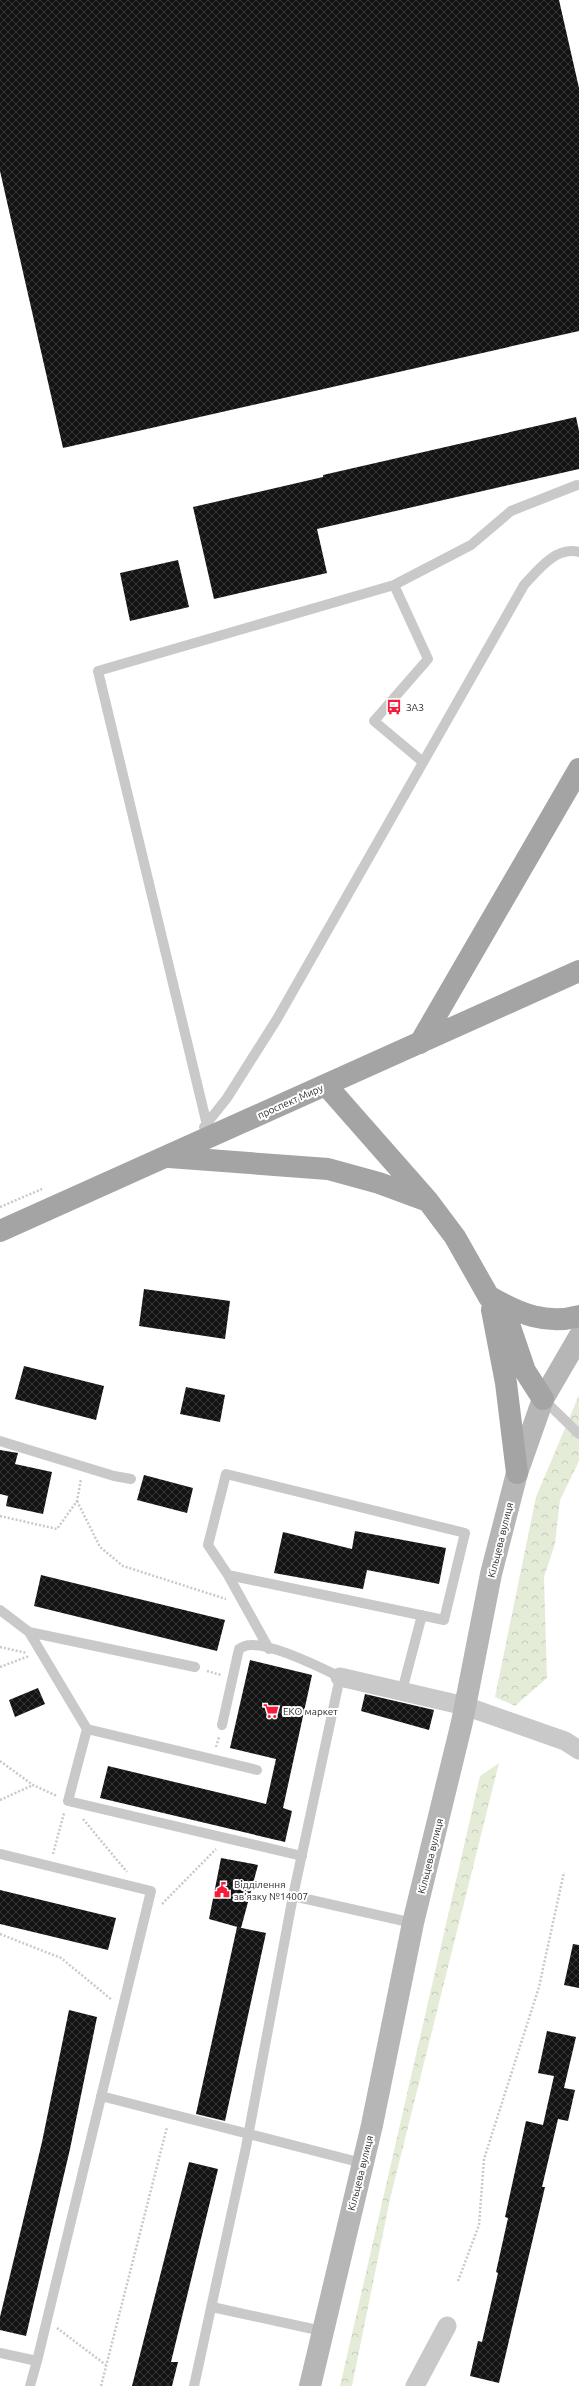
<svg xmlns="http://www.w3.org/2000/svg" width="579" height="2386" font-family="Ubuntu,sans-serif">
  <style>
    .forest { fill: url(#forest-crowns) }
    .building { fill: url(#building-cross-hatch) }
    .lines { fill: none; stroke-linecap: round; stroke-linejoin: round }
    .path { stroke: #c9c9c9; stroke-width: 2.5; stroke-dasharray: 2 2; stroke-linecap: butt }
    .lane { stroke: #c9c9c9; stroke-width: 10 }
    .street { stroke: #c9c9c9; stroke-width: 19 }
    .secondary { stroke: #b6b6b6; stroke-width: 22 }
    .primary { stroke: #a4a4a4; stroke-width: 22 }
    .labels { text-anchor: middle; stroke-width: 4; stroke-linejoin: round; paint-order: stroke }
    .poi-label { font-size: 10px; fill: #2c2c2c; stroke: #fff; text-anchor: start }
    .street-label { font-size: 10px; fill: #2c2c2c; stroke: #fff }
  </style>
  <defs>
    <pattern id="forest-crowns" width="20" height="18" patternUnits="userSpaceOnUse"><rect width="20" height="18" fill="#e4ecd8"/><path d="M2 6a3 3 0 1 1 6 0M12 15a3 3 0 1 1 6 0" fill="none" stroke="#c4cbba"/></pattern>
    <pattern id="building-cross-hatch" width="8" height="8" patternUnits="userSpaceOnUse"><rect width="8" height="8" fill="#131313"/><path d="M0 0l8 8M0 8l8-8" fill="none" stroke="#363636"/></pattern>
  </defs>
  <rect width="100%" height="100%" fill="#fff"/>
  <path class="forest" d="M579,1395V1461L560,1500L555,1544L544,1577L547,1678L515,1706L495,1697L536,1497Z
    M499,1763L390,2199L352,2386H340L480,1776Z"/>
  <path class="building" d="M0,0H559L579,88V331L63,448L0,171Z
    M576,417L579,431V469L317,529L327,573L214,599L193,507L323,477V475Z
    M178,560L189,607L130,621L120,573Z
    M144,1289L230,1301L225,1339L139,1326Z
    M24,1366L104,1386L96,1420L15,1399Z
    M186,1387L225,1395L220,1422L180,1414Z
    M0,1450L18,1453L15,1464L52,1472L43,1514L6,1506L8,1496L0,1494Z
    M144,1475L193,1488L187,1513L137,1500Z
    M355,1531L446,1548L439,1584L367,1570L363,1589L274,1573L283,1532L352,1549Z
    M41,1575L225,1620L217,1651L34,1606Z
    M250,1660L312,1675L283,1808L292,1811L285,1842L100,1798L108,1766L266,1804L276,1759L230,1748Z
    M38,1688L45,1704L15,1717L9,1700Z
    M365,1694L434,1710L429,1730L361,1711Z
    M221,1858L258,1865L241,1928L209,1919Z
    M0,1890L116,1918L108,1950L0,1924Z
    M237,1927L266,1933L225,2121L196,2114Z
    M573,1944L579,1945V1988L564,1985Z
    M69,2010L97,2017L70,2149L26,2336L0,2330V2317L42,2142Z
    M547,2031L576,2037L564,2088L575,2090L568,2121L558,2119L542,2187H545L499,2383L470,2376L478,2341L482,2342L498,2273L496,2272L508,2218L505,2217L526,2121L543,2125L554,2076L538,2073Z
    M189,2162L218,2169L171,2362H178L172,2386H132Z"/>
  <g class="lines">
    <path class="path" d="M0,1207L42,1189
      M77,1501L100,1547L123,1566L226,1599
      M0,1516L57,1529L77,1501L81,1479
      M0,1647L27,1653
      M0,1667L29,1656
      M207,1671L221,1675
      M216,1747L219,1737
      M0,1761L33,1785L57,1796
      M0,1800L33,1785
      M83,1819L127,1872
      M53,1854L64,1813
      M162,1904L216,1849
      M0,1934L61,1958L112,2000
      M458,2281L479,2225L484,2159L539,1987L564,1872
      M57,2328L106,2365
      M101,2386L167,2127"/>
    <path class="lane" d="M394,585L428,659L374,721L423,762
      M207,1125L98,671L394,585L471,545L511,511L577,485
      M204,1127L227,1098L277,1019L524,585C538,570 556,546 579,552
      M543,1399L579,1434
      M0,1441L114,1476L131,1479
      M228,1575L444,1620L465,1533L226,1474L208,1545L228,1575L269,1649
      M0,1610L29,1632L195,1667
      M29,1632L87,1729L257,1770
      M402,1691L422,1615
      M87,1729L68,1801L302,1856
      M1,1854L151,1891L37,2361
      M293,1896L413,1923
      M101,2096L362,2163
      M212,2307L322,2331
      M0,2353L37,2361L30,2386
      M194,2386L246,2147L293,1896L340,1677C320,1667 273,1644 251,1645C247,1645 242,1647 239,1649L222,1725"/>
    <path class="street" d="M340,1677L465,1706L565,1741L579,1750
      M415,2386L447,2326"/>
    <path class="secondary" d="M310,2386L372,2125L413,1923L462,1722L491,1574L517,1473L543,1399L579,1337"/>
    <path class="primary" d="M420,1043L579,769
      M326,1085L428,1201L455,1237L489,1297L510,1327L525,1371L543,1399
      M169,1157L328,1169L379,1183L425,1200
      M0,1231L579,971
      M492,1298C520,1314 547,1325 579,1316
      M492,1310L506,1383L517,1473"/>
  </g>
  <defs>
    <symbol id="bus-bare" viewBox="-9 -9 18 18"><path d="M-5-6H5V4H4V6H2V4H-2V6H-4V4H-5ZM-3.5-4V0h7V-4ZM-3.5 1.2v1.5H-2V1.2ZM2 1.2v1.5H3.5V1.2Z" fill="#f61b3a" stroke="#fff" stroke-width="2.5" paint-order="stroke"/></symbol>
    <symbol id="supermarket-bare" viewBox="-9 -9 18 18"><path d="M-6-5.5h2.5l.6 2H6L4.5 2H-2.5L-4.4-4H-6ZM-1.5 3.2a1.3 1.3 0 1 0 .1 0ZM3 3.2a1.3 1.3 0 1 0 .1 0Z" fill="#f61b3a" stroke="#fff" stroke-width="2.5" paint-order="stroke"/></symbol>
    <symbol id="civic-bare" viewBox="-9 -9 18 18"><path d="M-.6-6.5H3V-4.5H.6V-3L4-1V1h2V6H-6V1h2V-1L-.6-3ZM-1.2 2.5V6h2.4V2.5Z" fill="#f61b3a" stroke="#fff" stroke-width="2.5" paint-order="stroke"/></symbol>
  </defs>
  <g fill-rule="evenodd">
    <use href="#bus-bare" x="383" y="696" width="22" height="22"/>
    <use href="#supermarket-bare" x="260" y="1700" width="22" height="22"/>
    <use href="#civic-bare" x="211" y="1879" width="22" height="22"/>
  </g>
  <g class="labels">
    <g class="poi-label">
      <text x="406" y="711">ЗАЗ</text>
      <text x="283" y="1715">ЕКО маркет</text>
      <text x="234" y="1888">Відділення<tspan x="234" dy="12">зв’язку №14007</tspan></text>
    </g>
    <g class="street-label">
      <text transform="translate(290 1101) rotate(-24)" y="4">проспект Миру</text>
      <text transform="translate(500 1540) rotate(-76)" y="4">Кільцева вулиця</text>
      <text transform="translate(430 1856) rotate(-76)" y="4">Кільцева вулиця</text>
      <text transform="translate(360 2173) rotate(-76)" y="4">Кільцева вулиця</text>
    </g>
  </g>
</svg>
